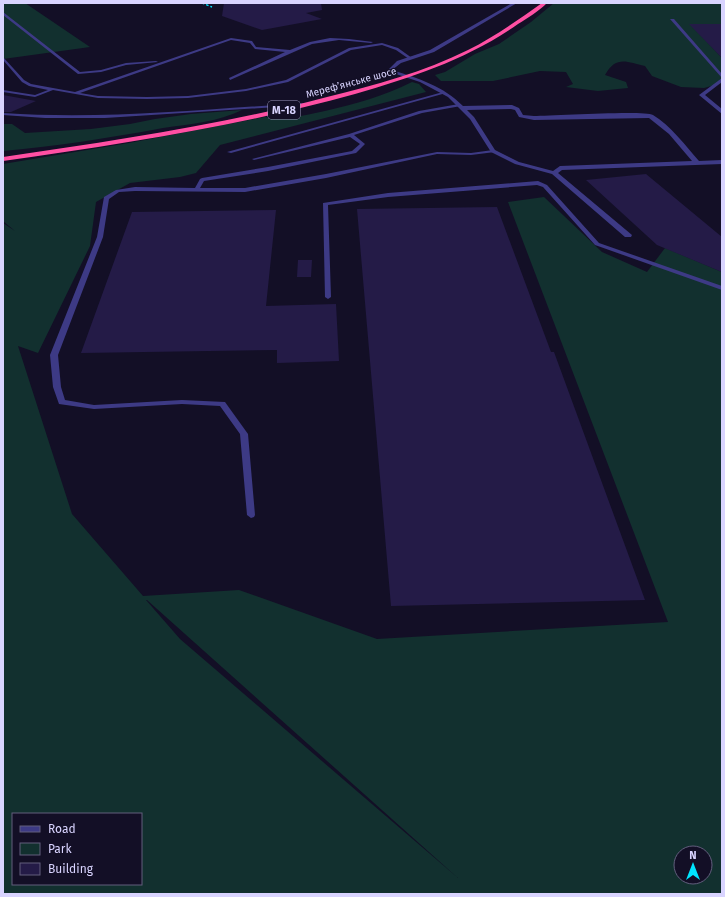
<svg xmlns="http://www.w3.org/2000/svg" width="725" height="897" font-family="'Fira Sans',sans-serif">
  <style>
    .green { fill: #12302f; fill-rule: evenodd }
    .building { fill: #241b47 }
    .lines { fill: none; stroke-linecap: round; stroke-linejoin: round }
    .lane { fill: #3d3a85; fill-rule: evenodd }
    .street { fill: #3d3a85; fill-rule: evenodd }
    .highway { fill: #ff4fa3; fill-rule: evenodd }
    .rail { stroke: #00e5ff; stroke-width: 1.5; stroke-dasharray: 2.5 2; stroke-linecap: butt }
    .labels { text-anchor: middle; stroke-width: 3; stroke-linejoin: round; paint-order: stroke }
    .far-street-label { font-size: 10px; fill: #d9d4ff; stroke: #130f26 }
    .shield { fill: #130f26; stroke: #9e99be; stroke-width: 1 }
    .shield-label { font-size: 11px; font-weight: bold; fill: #d9d4ff }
  </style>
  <rect width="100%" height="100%" fill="#130f26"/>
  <path class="green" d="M3,3H25L90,47L3,59Z
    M554,3H722V24H690L722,58V83L704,88L681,87L652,76L645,66C627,62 616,55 605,75L626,82L628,88L598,91L566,87L573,84L566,72L540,71L493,81H441L435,75L445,72L475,54L499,44L531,22Z
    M412,82L419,84L426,92L220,145L196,173L180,177L130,183L96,202L90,246L38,353L18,346L72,514L143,596L239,590L377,639L668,622L508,202L544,197L602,252L647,272L665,248L722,272V894H3V223L15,231L3,221V164L129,143L265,117C286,121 304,115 325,111C355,104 384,96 412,82ZM146,600H147L458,878L180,639ZM13,814H141V884H13ZM681,853H705V877H681Z
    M242,110C218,122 190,124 163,128C110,138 57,146 3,151V124H12L25,133L91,129L130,124L155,119L191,114Z"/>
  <path class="building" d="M224,3H321L322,10L306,13L322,19L262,30L222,16Z
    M689,24H722V58Z
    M3,95L36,101L11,112H3Z
    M646,174L722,237V272L657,245L586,180Z
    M497,207L551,352H554L645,600L391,606L357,209Z
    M276,210L266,306L336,304L339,361L277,363V350L81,353L132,212Z
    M298,260H312L311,277H297Z"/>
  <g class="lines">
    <path class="lane" d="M3,12L80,72L101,70L126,63L156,61L158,62L126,65L101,72L78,74L3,15Z
      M231,38L252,41L256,47L290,50L310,42L330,38L349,39L373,42L371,43L339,40L312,44L230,80L229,78L285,52L255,49L250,43L231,40L80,93L98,96L147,97L188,96L246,89L286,80L349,48L382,43L398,48L412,58L409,59L396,50L382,45L351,50L288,82L246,91L188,98L147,99L98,98L53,90L35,97L3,92V90L35,95L48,90L29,86L22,82L3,60V57L24,80L31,84L75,92Z
      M443,92L446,93L231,153L227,152Z
      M306,103H308V105L105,118H45L3,115V113C104,120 205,109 306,103Z
      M459,104H461V106L422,113L354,135L365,144L356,153L268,171L204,181L200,188H245L326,174L437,152L471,153L493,150L495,151V152L471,155L437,154L326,178L245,192L135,191L119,192L109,199L103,237L58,355L61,387L65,400L94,405L182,400L225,402L248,434L255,515L254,517L251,518L247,515L240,434L220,406L182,404L94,409L59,404L53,387L50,355L97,237L104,197L116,190L135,187L195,188L200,179L202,178L268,167L352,151L360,144L350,137L254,160L252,159L349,134L419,111Z
      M538,181L547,185L599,243L722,286V290L595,245L543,187L537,185L388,197L328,205L331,297L328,299L325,297L323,203L388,193Z"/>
    <path class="street" d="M512,3H517L434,52L401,63L392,70C420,79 443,86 463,106L512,105L519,108L523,115L534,116C552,116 644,110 653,115C670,125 686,146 699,161L722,160V164L562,170L558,173L632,235L631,237H625L552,174L515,164L491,152L470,119L448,97L420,82L387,71L397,61L430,50ZM511,109L515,110L519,117L534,120L649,118L669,134L692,161L560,166L553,171L519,162L495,150L474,117L467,110Z
      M670,19H674L722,74V82L705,95L722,109V114L699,95L722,78Z"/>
    <path class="highway" d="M542,3H547C539,11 528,18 518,24C468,59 413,77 355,94C240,126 121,144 3,161V157C112,141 221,125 327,97C375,85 424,72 468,50C494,37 518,20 542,3Z"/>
    <path class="rail" d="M202,3L212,7"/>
  </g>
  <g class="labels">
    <g class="far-street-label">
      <text transform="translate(351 82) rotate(-15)" y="4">Мереф’янське шосе</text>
    </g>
    <rect class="shield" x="268" y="101" width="32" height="18" rx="3"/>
    <g class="shield-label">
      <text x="284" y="114">М-18</text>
    </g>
  </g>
  <rect width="725" height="897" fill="none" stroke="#d9d4ff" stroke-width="8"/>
  <rect x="12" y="813" width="130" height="72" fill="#130f26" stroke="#625e7d"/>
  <rect x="20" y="826" width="20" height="6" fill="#3d3a85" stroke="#625e7d"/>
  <text x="48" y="833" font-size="12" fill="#d9d4ff">Road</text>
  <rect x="20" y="843" width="20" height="12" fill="#12302f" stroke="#625e7d"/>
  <text x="48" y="853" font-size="12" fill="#d9d4ff">Park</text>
  <rect x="20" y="863" width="20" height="12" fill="#241b47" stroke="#625e7d"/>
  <text x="48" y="873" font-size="12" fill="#d9d4ff">Building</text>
  <g transform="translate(693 865)"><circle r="19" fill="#130f26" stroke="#625e7d"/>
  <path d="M0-3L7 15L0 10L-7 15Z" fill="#00e5ff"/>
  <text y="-6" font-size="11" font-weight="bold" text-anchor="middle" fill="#d9d4ff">N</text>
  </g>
</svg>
